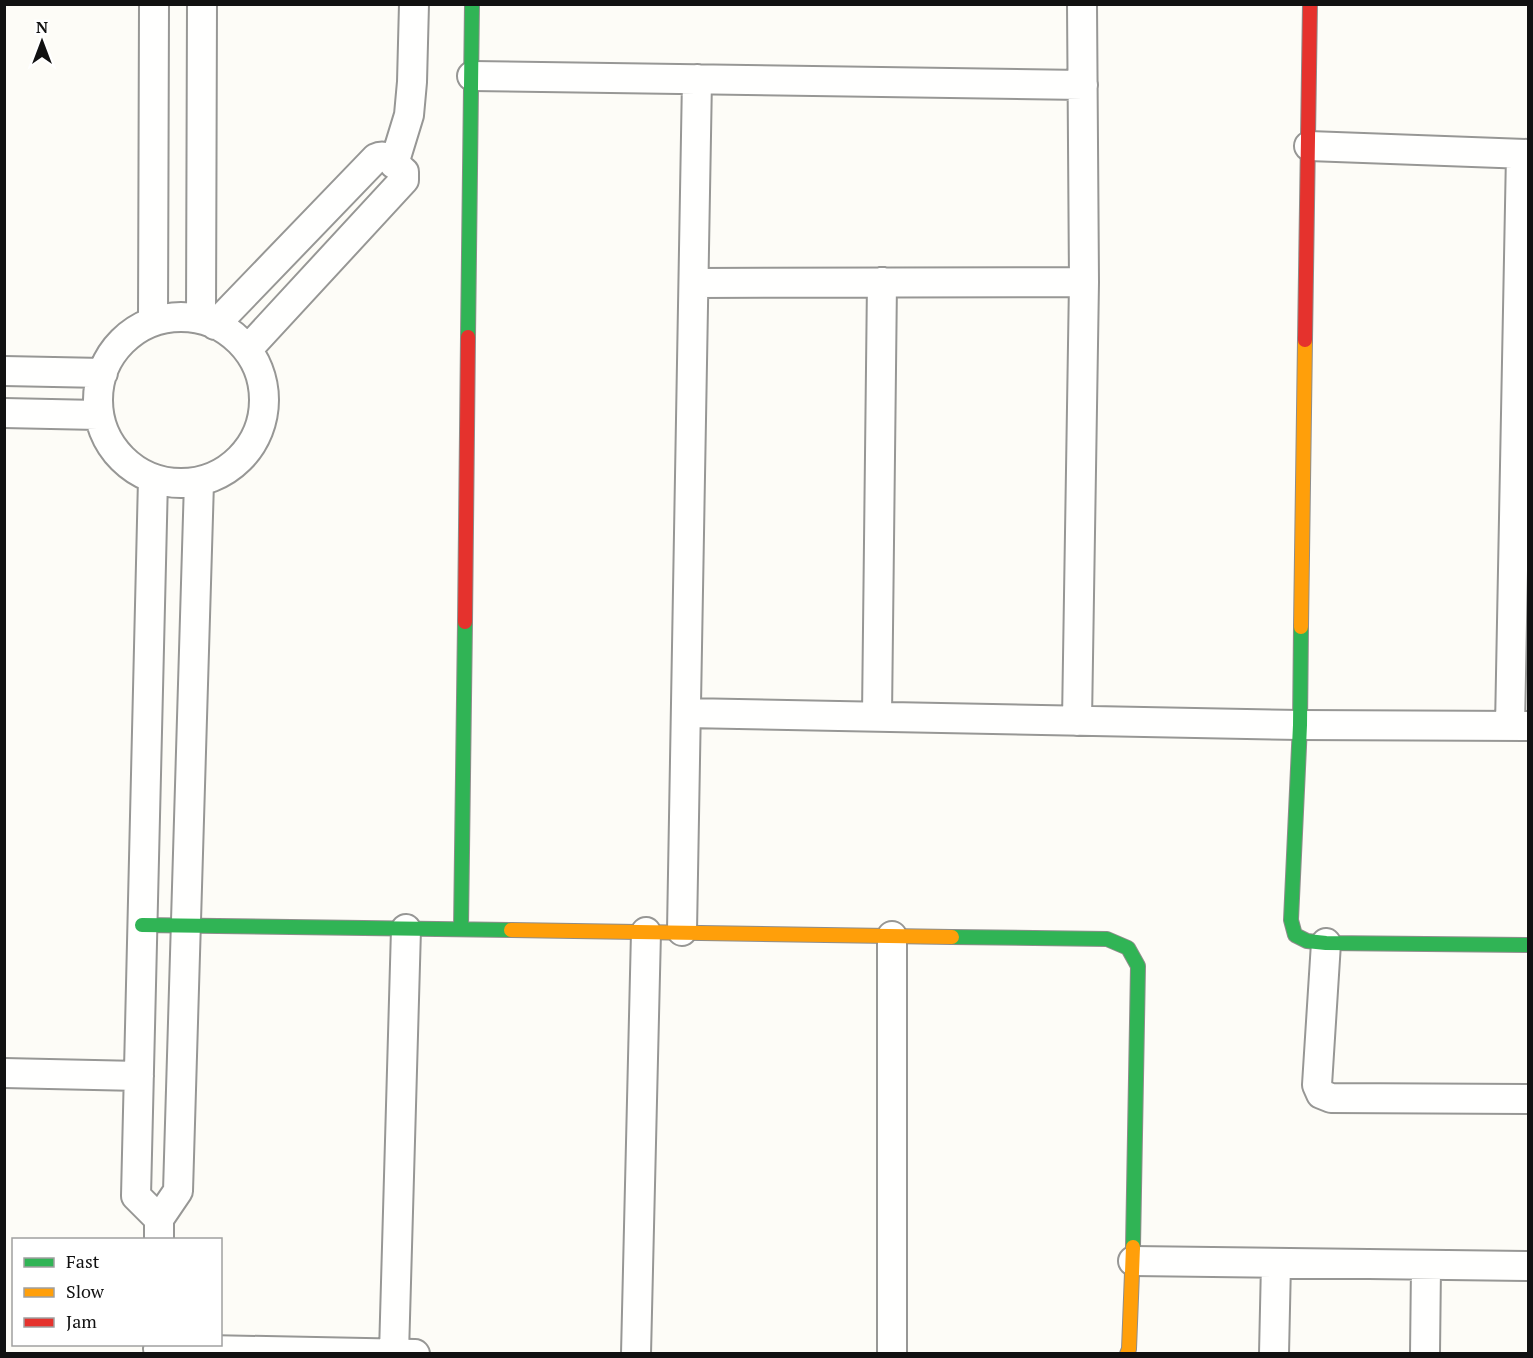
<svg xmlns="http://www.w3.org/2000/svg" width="1533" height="1358" font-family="'PT Serif',serif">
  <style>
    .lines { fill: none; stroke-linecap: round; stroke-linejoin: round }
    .street-casing { stroke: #979795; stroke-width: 32 }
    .fast-casing { stroke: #8e8d8b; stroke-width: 16 }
    .slow-casing { stroke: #8e8d8b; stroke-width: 16 }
    .jam-casing { stroke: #8e8d8b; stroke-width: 16 }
    .street { stroke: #fffffe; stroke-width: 28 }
    .fast { stroke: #30b455; stroke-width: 14 }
    .slow { stroke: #ff9f0a; stroke-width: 14 }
    .jam { stroke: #e5322d; stroke-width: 14 }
  </style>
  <rect width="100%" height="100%" fill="#fdfcf7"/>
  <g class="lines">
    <defs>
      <path id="street" d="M472,76L1083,85
        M1309,146L1528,154
        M394,164L409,115L412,82L414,4
        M695,283L1084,282
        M98 400a83 83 0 1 1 166 0a83 83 0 1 1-166 0Z
        M201,319L202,4
        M153,321L154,4
        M215,325L376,158C388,152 395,165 404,172V180L248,349
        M4,371L103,373
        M4,413L98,415
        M153,479L136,1196L159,1219
        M687,713L1300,725L1528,726
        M877,716L882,282
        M1077,721L1084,282L1082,4
        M1510,726L1521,154
        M682,931L697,79
        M892,936V1354
        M1326,943L1317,1085L1321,1094L1331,1098L1528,1099
        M4,1073L139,1076
        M159,1240V1219L178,1191L199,482
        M1133,1261L1528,1266
        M158,1349L415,1354
        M394,1353L406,929
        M636,1354L646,932
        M1274,1354L1276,1263
        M1425,1354L1426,1266"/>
      <path id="fast" d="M468,337L472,4
        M1301,627L1300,725L1291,920L1295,935L1307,941L1326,943L1528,945
        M142,925L511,930
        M461,929L465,622
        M952,937L1107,939L1128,948L1138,966L1133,1247"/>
      <path id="slow" d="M1301,627L1305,340
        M511,930L952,937
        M1127,1354L1129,1349L1133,1247"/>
      <path id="jam" d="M1305,340L1310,4
        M465,622L468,337"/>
    </defs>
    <use href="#street" class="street-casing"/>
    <use href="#fast" class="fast-casing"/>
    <use href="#slow" class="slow-casing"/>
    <use href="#jam" class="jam-casing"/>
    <use href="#street" class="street"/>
    <use href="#fast" class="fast"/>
    <use href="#slow" class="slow"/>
    <use href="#jam" class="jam"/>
  </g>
  <rect width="1533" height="1358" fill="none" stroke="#111111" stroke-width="12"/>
  <rect x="12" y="1238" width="210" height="108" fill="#ffffff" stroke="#a0a0a0" stroke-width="1.5"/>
  <rect x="24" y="1258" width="30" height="9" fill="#30b455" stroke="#a0a0a0" stroke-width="1.5"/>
  <text x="66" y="1268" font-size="18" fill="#111111">Fast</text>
  <rect x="24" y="1288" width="30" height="9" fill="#ff9f0a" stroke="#a0a0a0" stroke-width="1.5"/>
  <text x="66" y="1298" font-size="18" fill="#111111">Slow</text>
  <rect x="24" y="1318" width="30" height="9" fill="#e5322d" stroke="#a0a0a0" stroke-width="1.5"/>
  <text x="66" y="1328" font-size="18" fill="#111111">Jam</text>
  <g transform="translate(42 42)" stroke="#ffffff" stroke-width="4.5" paint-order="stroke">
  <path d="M0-4.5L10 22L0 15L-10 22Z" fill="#111111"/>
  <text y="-9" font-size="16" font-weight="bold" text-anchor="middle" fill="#111111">N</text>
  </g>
</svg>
